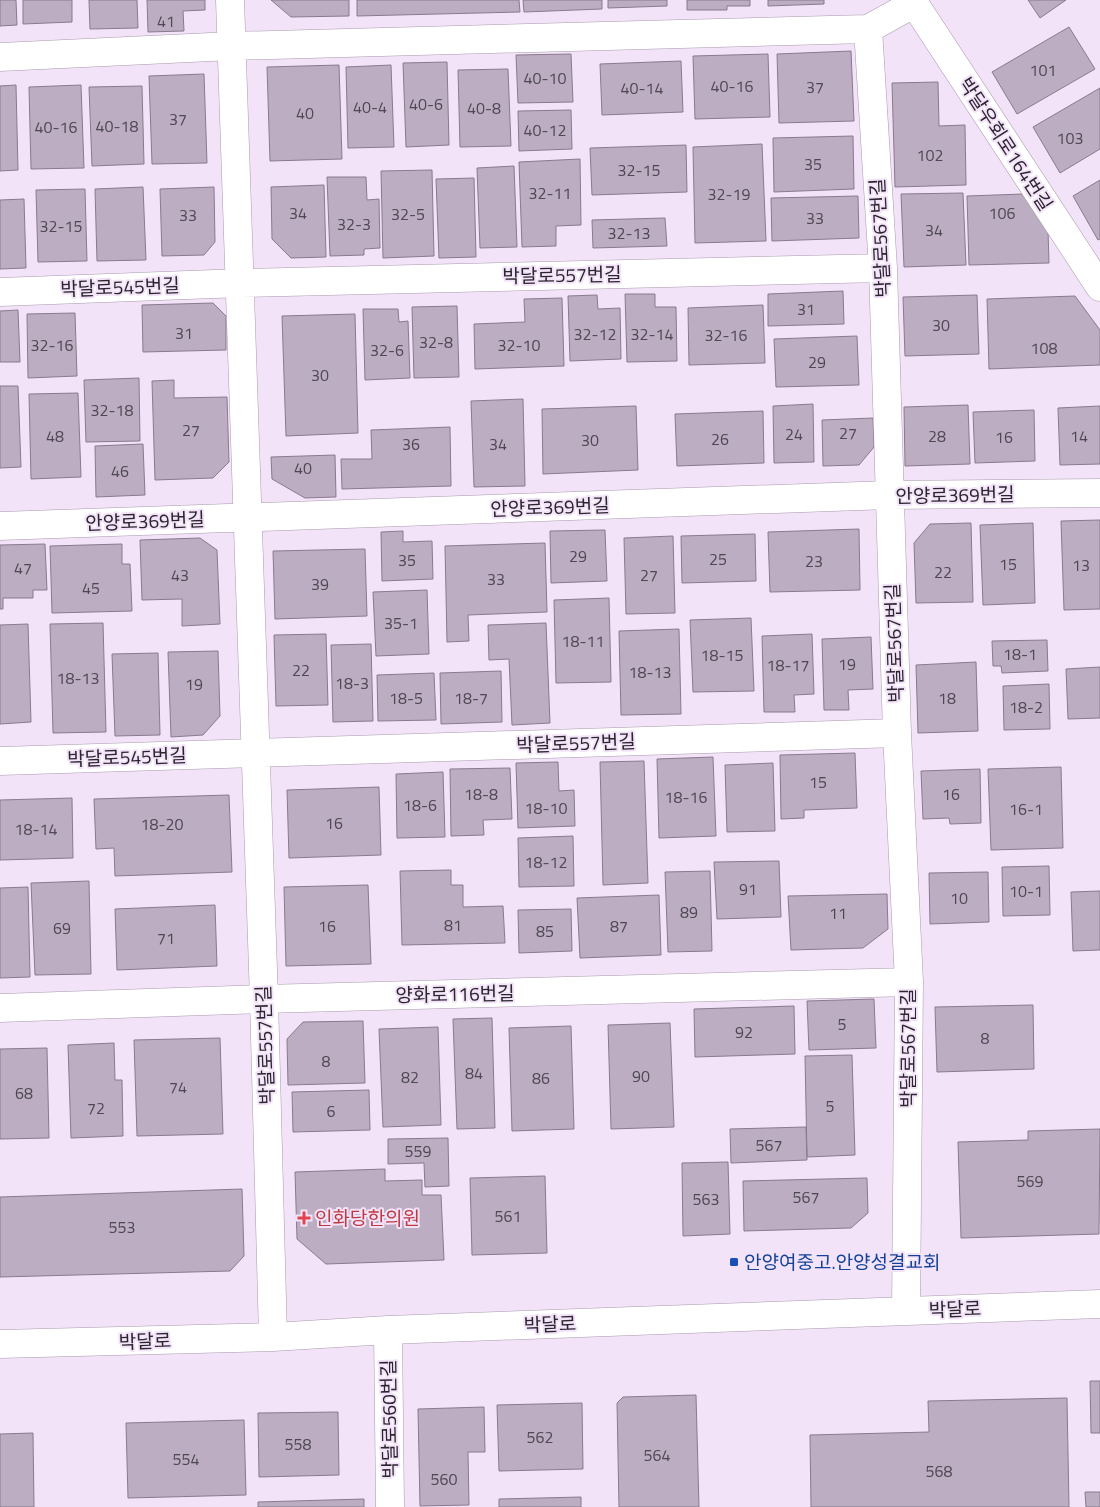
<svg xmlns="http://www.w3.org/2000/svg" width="1100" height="1507" font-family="'Titillium Web','Noto Sans KR',sans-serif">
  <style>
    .building { fill: #bcadc2; stroke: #897a8e }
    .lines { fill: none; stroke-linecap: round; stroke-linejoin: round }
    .minor-casing { stroke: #a899ad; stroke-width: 29 }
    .minor { stroke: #fff; stroke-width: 28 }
    .health-dot { fill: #e0444e; stroke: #f3e3f9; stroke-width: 2 }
    .transit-dot { fill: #1a4fb4; stroke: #f3e3f9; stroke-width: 2 }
    .labels { text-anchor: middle; stroke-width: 4; stroke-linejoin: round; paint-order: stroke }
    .number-label { font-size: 16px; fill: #4f4752 }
    .street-label { font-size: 19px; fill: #2b252d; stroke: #f3e3f9 }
    .health-label { font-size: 19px; fill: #be3a42; stroke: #f3e3f9; text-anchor: start }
    .transit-label { font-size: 19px; fill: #164399; stroke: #f3e3f9; text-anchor: start }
  </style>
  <rect width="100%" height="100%" fill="#f3e3f9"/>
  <path class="building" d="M0,0H16L17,25L0,26Z
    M23,0H72V22L23,24Z
    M89,0H137L138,28L90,29Z
    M147,0H205V10L183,11L184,31L148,32Z
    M271,0H349V16L291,17Z
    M357,0H519L520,12L357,16Z
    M523,0H602V9L524,12Z
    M608,0H667V6L608,8Z
    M687,0H750V6H727V10H687Z
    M768,0H824V4L768,6Z
    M1028,0H1066L1040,18Z
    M1069,27L1095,69L1017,114L992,72Z
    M851,51L854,121L779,123L777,54Z
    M571,54L573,102L518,103L516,55Z
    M768,54L770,117L695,119L693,56Z
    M681,61L683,112L602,115L600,64Z
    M447,62L449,145L406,147L403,63Z
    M339,65L342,159L270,161L267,67Z
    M391,65L394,147L348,148L346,67Z
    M508,69L511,146L460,147L458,70Z
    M204,74L207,163L152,164L149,76Z
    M938,82L939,126L965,125L966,185L895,187L892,83Z
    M16,85L18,170L0,171V86Z
    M81,85L84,168L31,169L29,87Z
    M142,86L144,164L92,166L89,87Z
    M1100,88V149L1060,173L1033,127Z
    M571,110L572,149L519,151L518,111Z
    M853,136L854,189L774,192L773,138Z
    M762,144L766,241L695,243L693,147Z
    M686,145L687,192L592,195L590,148Z
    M580,159L581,225L556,226V246L522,247L519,162Z
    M514,166L517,247L480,248L477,168Z
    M432,170L434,256L383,258L381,171Z
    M327,177H366L367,200L379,199L380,248L364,249V255L330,256Z
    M474,178L476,257L439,258L436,179Z
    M1100,180V239L1098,240L1073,196Z
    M324,185L326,257L291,258L272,239L271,187Z
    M143,187L146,260L97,261L95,189Z
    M214,187L215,242L204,255L162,256L160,189Z
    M85,189L87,261L38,262L36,190Z
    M963,193L966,265L904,267L901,194Z
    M1023,194L1048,230L1049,263L969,265L967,196Z
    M858,196L859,238L772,241L771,198Z
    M24,199L26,268L0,269V200Z
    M665,218L667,246L593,248L592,220Z
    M843,291L844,324L768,326V294Z
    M625,294H655V307H676L677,361L627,362Z
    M597,295L598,309L620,308L621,359L570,361L568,296Z
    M977,295L979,354L905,356L903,297Z
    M1075,296L1100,330V365L989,369L987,299Z
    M562,298L564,366L475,369L474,324L525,322L524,299Z
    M213,303L226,316V350L143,352L142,305Z
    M763,305L765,363L689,365L688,308Z
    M457,306L459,377L414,378L412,307Z
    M363,309H398L399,322L408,321L410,378L365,380Z
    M18,310L20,362H0V311Z
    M75,313L77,376L28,378L27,314Z
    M355,314L358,433L286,436L282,316Z
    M857,336L859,385L776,387L774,339Z
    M139,378L140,441L86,442L84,380Z
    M174,380V398L227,397L229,462L213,478L155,480L152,381Z
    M0,386H18L21,467L0,468Z
    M78,393L81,477L31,479L29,394Z
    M523,399L525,486L474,487L471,401Z
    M813,404L814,462L774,463L773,406Z
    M968,405L970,464L905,466L904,407Z
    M636,406L638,470L543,474L542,409Z
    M1100,406V464L1060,465L1058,408Z
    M1034,410L1035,461L975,463L973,412Z
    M763,411L764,463L677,466L675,414Z
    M873,418L874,447L859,465L823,466L822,420Z
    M450,427L451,486L342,489L341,459H372L371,430Z
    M143,444L145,495L96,497L95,446Z
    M335,455L336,497L305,498L272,479L271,457Z
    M1100,520V609L1064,610L1061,521Z
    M971,523L973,602L916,603L914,543L930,524Z
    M1033,523L1035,603L983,605L980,525Z
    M859,529L860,590L770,592L768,532Z
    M605,530L607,581L551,583L550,531Z
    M403,531V542L432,541L433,579L382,581L381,532Z
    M755,534L756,581L682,583L681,536Z
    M673,536L675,613L626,614L624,538Z
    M200,538L217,550L220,624L182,626V599L142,600L140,540Z
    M545,543L547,612L468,615L469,641L447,642L445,546Z
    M45,544L47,590H33V598H3V609H0V545Z
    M122,544V564H130L132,611L52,613L50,546Z
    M365,549L367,616L275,619L273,551Z
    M427,590L429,654L376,656L373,592Z
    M609,598L611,682L556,683L554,600Z
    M751,618L754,691L693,692L690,620Z
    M103,623L106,732L53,733L50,624Z
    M546,623L550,723L512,725L509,659L489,660L488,625Z
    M28,624L31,722L0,724V625Z
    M679,629L681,714L621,715L619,631Z
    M326,634L328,705L276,706L274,635Z
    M812,634L814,694L794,695L795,712H764L762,636Z
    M871,637L873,689L848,690L849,710H824L822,639Z
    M1047,640L1048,671L1002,673L1001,666H993L992,641Z
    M371,644L373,721L333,722L331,645Z
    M218,651L220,716L203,735L171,737L168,652Z
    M158,653L160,735L115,736L112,654Z
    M976,662L978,731L918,733L916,665Z
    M1100,667V718L1068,719L1066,669Z
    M501,671L502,722L441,724L440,673Z
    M434,673L436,720L378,721L377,675Z
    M1049,684L1050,729L1004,730L1003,686Z
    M855,753L857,808L804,810V818L781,819L780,755Z
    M713,757L716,836L659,838L657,759Z
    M644,761L648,883L603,885L600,762Z
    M558,762L559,791L574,790L575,826L518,828L516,763Z
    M773,763L775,831L727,832L725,765Z
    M1061,767L1063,848L991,850L988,769Z
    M510,768L512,819L483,820L484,835L451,836L450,769Z
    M980,769L981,823L950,824L949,818L923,819L921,771Z
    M443,772L445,837L397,838L396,774Z
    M379,787L381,855L289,858L287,790Z
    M229,795L232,872L115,876L114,848L96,849L94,799Z
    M72,798L73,858L0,860V800Z
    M573,836L574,886L519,887L518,838Z
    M779,861L781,917L717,919L714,862Z
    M1049,866L1050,915L1003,916L1002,867Z
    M451,870V885H463V907L503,906L505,943L402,945L400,871Z
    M710,871L712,951L668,952L665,872Z
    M988,872L989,922L930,924L929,873Z
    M89,881L91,974L35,975L31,883Z
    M368,885L371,964L286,966L284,887Z
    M28,887L30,977L0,978V888Z
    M1100,891V950L1073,951L1071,892Z
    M887,894L888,929L863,948L791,950L788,896Z
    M659,895L661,955L580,958L577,898Z
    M215,905L217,966L117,970L115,909Z
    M571,909L572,951L519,953L518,910Z
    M874,999L876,1048L809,1050L807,1001Z
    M1033,1005L1034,1069L937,1072L935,1007Z
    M794,1006L795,1054L695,1057L694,1009Z
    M492,1018L495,1128L457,1129L453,1019Z
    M363,1021L365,1083L288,1085L287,1039L303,1022Z
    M670,1023L674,1127L611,1129L608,1025Z
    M571,1026L574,1129L512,1131L509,1028Z
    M438,1027L441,1125L383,1127L379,1029Z
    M220,1038L223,1134L137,1136L134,1040Z
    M114,1043L115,1080H122L123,1136L71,1138L68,1045Z
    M47,1048L49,1138L0,1139V1049Z
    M852,1055L855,1155L807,1157L805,1056Z
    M369,1090L370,1130L293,1132L292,1092Z
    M806,1127L807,1160L731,1163L730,1129Z
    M1100,1129L1099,1234L961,1238L958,1142L1028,1140V1131Z
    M448,1138L449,1186L425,1187L424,1163L388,1164V1139Z
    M728,1162L730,1234L683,1236L682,1163Z
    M385,1169V1181L422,1180V1195H441L444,1260L326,1264L297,1239L295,1172Z
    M545,1176L547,1253L472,1255L470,1178Z
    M867,1178L868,1213L851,1228L744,1231L743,1181Z
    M242,1189L244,1256L230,1271L0,1277V1197Z
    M1090,1381H1100V1433H1091Z
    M696,1395L699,1507H619L617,1403L623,1397Z
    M1067,1398L1069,1507H811L810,1435L929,1432L928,1401Z
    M582,1403L583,1469L499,1471L497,1405Z
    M484,1407L485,1452H468L469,1505L420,1506L418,1409Z
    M338,1412L339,1475L259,1477L258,1413Z
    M244,1420L246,1495L128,1498L126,1423Z
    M33,1433L34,1507H0V1434Z
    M1085,1492H1100V1507H1086Z
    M581,1497V1507H499V1499Z
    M364,1499V1507H258V1502Z"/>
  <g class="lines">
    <defs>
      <path id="minor" d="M230,0L264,999L273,1337
        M912,0L1100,287
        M0,57L232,46L868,29
        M0,292L241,283L883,268
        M0,526L889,495L1100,493
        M0,761L897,733
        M0,1008L264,999L909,982
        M906,1311L909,982L897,733L883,268L868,29L915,3
        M388,1330L390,1507
        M0,1344L273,1337L388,1330L1100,1304"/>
    </defs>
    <use href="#minor" class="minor-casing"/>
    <use href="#minor" class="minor"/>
  </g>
  <path class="health-dot" d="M301.5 1210.5h5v5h5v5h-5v5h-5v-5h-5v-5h5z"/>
  <rect class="transit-dot" x="729" y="1257" width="10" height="10" rx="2.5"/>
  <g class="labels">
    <g class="number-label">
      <text x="166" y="27">41</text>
      <text x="1043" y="76">101</text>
      <text x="545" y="84">40-10</text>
      <text x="732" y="92">40-16</text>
      <text x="815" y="93">37</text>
      <text x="642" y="94">40-14</text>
      <text x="426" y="110">40-6</text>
      <text x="370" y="113">40-4</text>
      <text x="484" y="114">40-8</text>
      <text x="305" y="119">40</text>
      <text x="178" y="125">37</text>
      <text x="117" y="132">40-18</text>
      <text x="56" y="133">40-16</text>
      <text x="545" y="136">40-12</text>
      <text x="1070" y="144">103</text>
      <text x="930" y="161">102</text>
      <text x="813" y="170">35</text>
      <text x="639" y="176">32-15</text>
      <text x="550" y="199">32-11</text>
      <text x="729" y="200">32-19</text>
      <text x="298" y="219">34</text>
      <text x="1002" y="219">106</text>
      <text x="408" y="220">32-5</text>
      <text x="188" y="221">33</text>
      <text x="815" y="224">33</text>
      <text x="354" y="230">32-3</text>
      <text x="61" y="232">32-15</text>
      <text x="934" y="236">34</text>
      <text x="629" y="239">32-13</text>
      <text x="806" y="315">31</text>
      <text x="941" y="331">30</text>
      <text x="184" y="339">31</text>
      <text x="595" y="340">32-12</text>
      <text x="652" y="340">32-14</text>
      <text x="726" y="341">32-16</text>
      <text x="436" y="348">32-8</text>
      <text x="52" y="351">32-16</text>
      <text x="519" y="351">32-10</text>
      <text x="1044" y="354">108</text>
      <text x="387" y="356">32-6</text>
      <text x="817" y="368">29</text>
      <text x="320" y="381">30</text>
      <text x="112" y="416">32-18</text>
      <text x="191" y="436">27</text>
      <text x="848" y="439">27</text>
      <text x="794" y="440">24</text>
      <text x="55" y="442">48</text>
      <text x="937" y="442">28</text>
      <text x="1079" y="442">14</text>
      <text x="1004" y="443">16</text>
      <text x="720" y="445">26</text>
      <text x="590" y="446">30</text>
      <text x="411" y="450">36</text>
      <text x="498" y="450">34</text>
      <text x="303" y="474">40</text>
      <text x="120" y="477">46</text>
      <text x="578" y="562">29</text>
      <text x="718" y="565">25</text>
      <text x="407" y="566">35</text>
      <text x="814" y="567">23</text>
      <text x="1008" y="570">15</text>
      <text x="1081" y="571">13</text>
      <text x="23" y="574">47</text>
      <text x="943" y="578">22</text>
      <text x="180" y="581">43</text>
      <text x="649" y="581">27</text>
      <text x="496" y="585">33</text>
      <text x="320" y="590">39</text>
      <text x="91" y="594">45</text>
      <text x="401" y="629">35-1</text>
      <text x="583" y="647">18-11</text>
      <text x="1020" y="660">18-1</text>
      <text x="722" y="661">18-15</text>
      <text x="847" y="670">19</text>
      <text x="788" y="671">18-17</text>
      <text x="301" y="676">22</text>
      <text x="650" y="678">18-13</text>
      <text x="78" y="684">18-13</text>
      <text x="352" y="689">18-3</text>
      <text x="194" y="690">19</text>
      <text x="406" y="704">18-5</text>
      <text x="471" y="704">18-7</text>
      <text x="947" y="704">18</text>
      <text x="1026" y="713">18-2</text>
      <text x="818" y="788">15</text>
      <text x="481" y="800">18-8</text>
      <text x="951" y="800">16</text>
      <text x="686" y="803">18-16</text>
      <text x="420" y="811">18-6</text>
      <text x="546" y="814">18-10</text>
      <text x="1026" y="815">16-1</text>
      <text x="334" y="829">16</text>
      <text x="162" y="830">18-20</text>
      <text x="36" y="835">18-14</text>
      <text x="546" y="868">18-12</text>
      <text x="748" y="895">91</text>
      <text x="1026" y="897">10-1</text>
      <text x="959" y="904">10</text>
      <text x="689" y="918">89</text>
      <text x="838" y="919">11</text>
      <text x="453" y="931">81</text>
      <text x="327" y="932">16</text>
      <text x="619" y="932">87</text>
      <text x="62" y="934">69</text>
      <text x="545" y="937">85</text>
      <text x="166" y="944">71</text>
      <text x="842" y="1030">5</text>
      <text x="744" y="1038">92</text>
      <text x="985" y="1044">8</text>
      <text x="326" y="1067">8</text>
      <text x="474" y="1079">84</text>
      <text x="641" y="1082">90</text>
      <text x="410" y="1083">82</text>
      <text x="541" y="1084">86</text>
      <text x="178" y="1093">74</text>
      <text x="24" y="1099">68</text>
      <text x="830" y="1112">5</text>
      <text x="96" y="1114">72</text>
      <text x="331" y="1117">6</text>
      <text x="769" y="1151">567</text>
      <text x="418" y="1157">559</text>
      <text x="1030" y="1187">569</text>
      <text x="806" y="1203">567</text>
      <text x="706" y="1205">563</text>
      <text x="508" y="1222">561</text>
      <text x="122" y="1233">553</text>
      <text x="540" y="1443">562</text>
      <text x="298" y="1450">558</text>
      <text x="657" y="1461">564</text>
      <text x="186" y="1465">554</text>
      <text x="939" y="1477">568</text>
      <text x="444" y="1485">560</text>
    </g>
    <g class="street-label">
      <text transform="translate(1006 144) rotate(57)" y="7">박달우회로164번길</text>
      <text transform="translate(880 238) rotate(-93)" y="7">박달로567번길</text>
      <text transform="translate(562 275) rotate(-1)" y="7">박달로557번길</text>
      <text transform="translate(120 287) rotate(-2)" y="7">박달로545번길</text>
      <text transform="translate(955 495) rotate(-1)" y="7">안양로369번길</text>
      <text transform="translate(550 507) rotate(-2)" y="7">안양로369번길</text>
      <text transform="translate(145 521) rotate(-2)" y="7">안양로369번길</text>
      <text transform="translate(894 643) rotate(-92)" y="7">박달로567번길</text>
      <text transform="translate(576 743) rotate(-2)" y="7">박달로557번길</text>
      <text transform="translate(127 757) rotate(-2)" y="7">박달로545번길</text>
      <text transform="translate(455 994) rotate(-1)" y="7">양화로116번길</text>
      <text transform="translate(265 1045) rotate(-92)" y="7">박달로557번길</text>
      <text transform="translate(908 1048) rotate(-90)" y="7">박달로567번길</text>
      <text transform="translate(955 1309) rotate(-2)" y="7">박달로</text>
      <text transform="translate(550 1324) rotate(-2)" y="7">박달로</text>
      <text transform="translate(145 1341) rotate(-2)" y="7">박달로</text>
      <text transform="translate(389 1419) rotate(-91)" y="7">박달로560번길</text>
    </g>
    <g class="health-label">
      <text x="315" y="1225">인화당한의원</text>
    </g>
    <g class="transit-label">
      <text x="744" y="1269">안양여중고.안양성결교회</text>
    </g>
  </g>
</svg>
